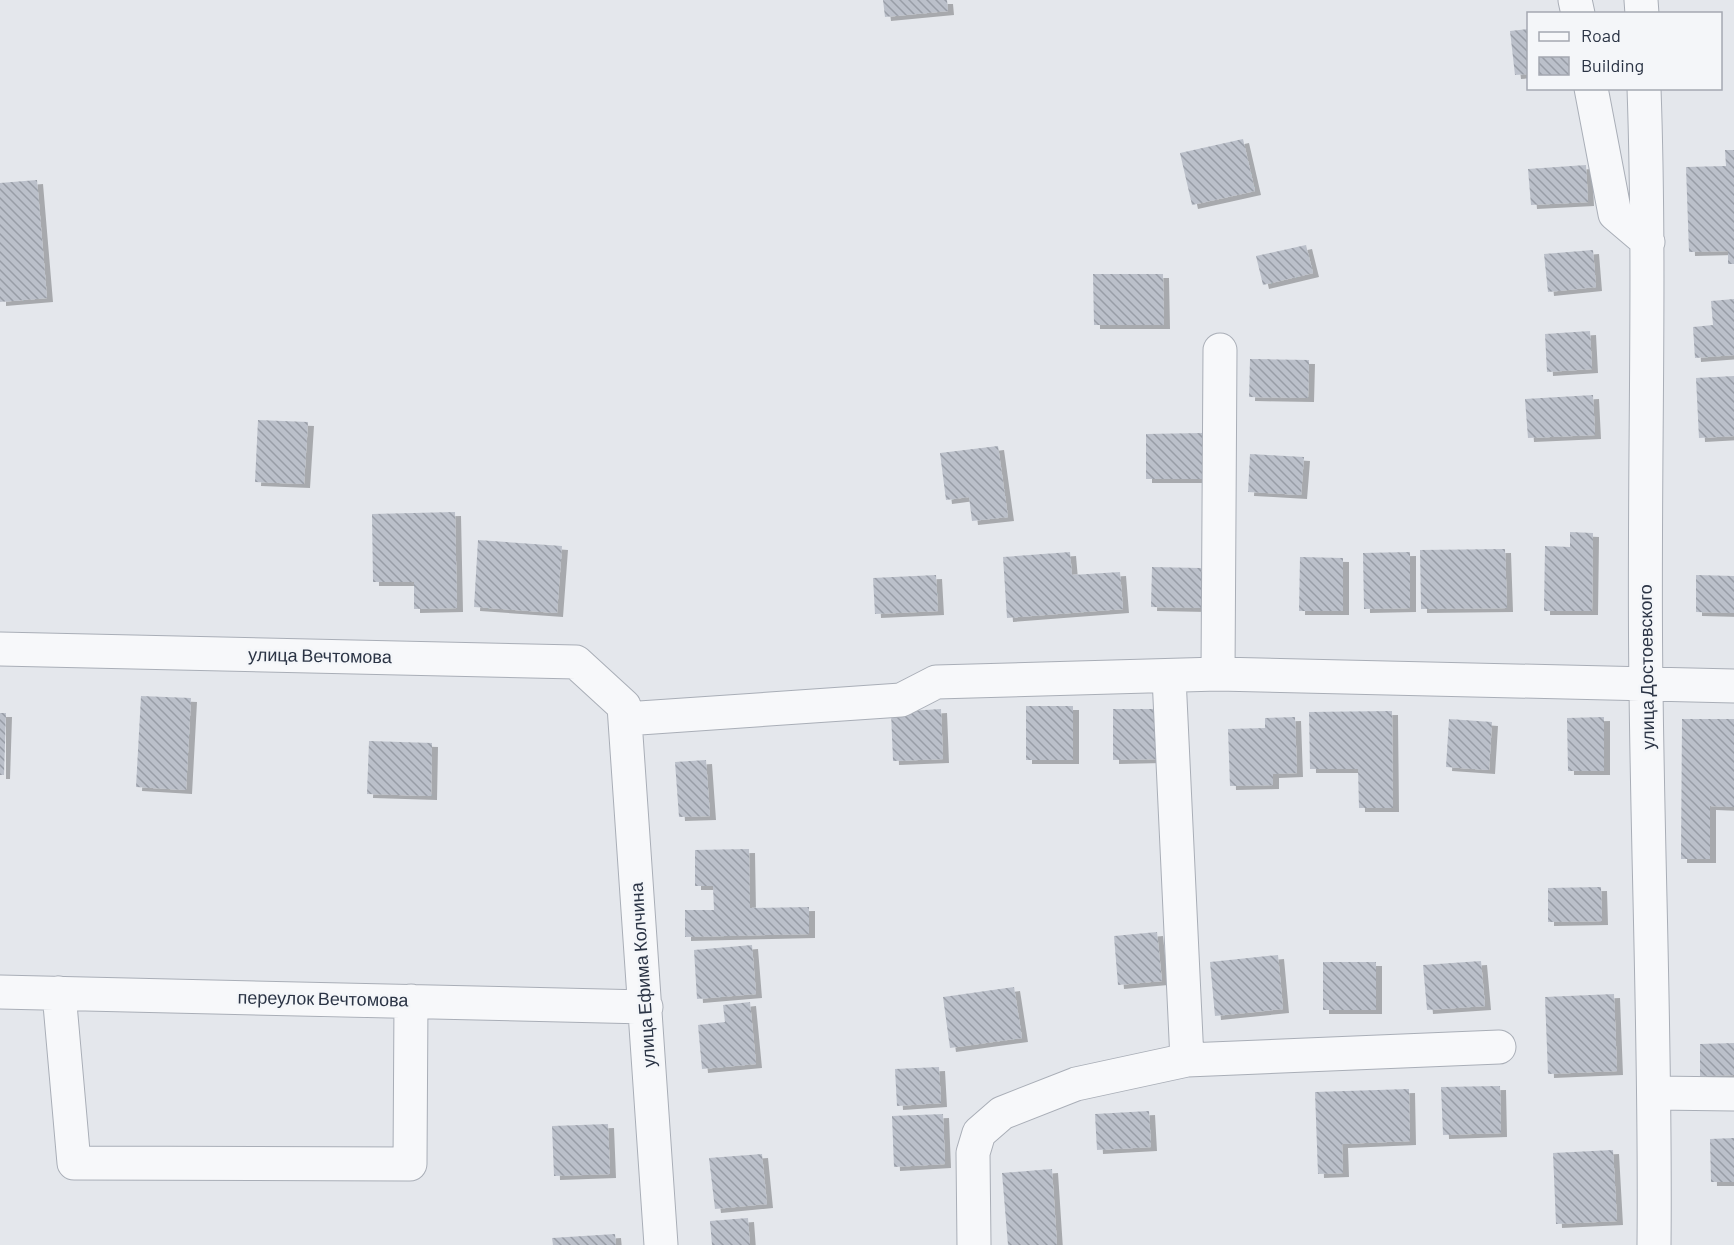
<svg xmlns="http://www.w3.org/2000/svg" width="1734" height="1245" font-family="Barlow,sans-serif">
  <style>
    .building { fill: url(#building-back-hatch); filter: url(#shadow) }
    .lines { fill: none; stroke-linecap: round; stroke-linejoin: round }
    .minor-casing { stroke: #a9aeb7; stroke-width: 35 }
    .minor { stroke: #f7f8fa; stroke-width: 33 }
    .labels { text-anchor: middle; stroke-width: 5; stroke-linejoin: round; paint-order: stroke }
    .street-label { font-size: 18px; fill: #2b3445; stroke: #f4f6f9 }
  </style>
  <defs>
    <pattern id="building-back-hatch" width="6" height="6" patternUnits="userSpaceOnUse" patternTransform="scale(1.5)"><rect width="6" height="6" fill="#bbc0ca"/><path d="M-1 5l2 2M0 0l6 6M5-1l2 2" fill="none" stroke="#989da6"/></pattern>
    <filter id="shadow"><feDropShadow dx="6" dy="4" stdDeviation="0" flood-color="#0004"/></filter>
  </defs>
  <rect width="100%" height="100%" fill="#e4e7ec"/>
  <path class="building" d="M883,0H947L948,11L885,17Z
    M1528,29V74L1515,75L1510,31Z
    M1243,139L1255,191L1192,205L1180,153Z
    M1725,150H1734V264H1728V251L1689,252L1686,167L1726,166Z
    M1586,165L1588,202L1531,205L1528,169Z
    M37,180L47,298L0,302V183Z
    M1306,245L1313,273L1263,285L1256,256Z
    M1593,250L1596,287L1548,292L1544,254Z
    M1093,274H1163L1164,325H1094Z
    M1734,299V355L1695,358L1693,327L1713,325L1711,301Z
    M1590,331L1592,369L1547,372L1545,334Z
    M1250,359L1309,360L1308,398L1249,397Z
    M1734,376V436L1699,438L1696,378Z
    M1593,395L1595,435L1528,438L1525,399Z
    M258,420L308,422L304,484L255,482Z
    M1203,433V479H1146V434Z
    M998,446L1008,517L972,521L969,497L946,500L940,453Z
    M1250,454L1304,457L1301,495L1248,492Z
    M455,512L457,608L414,609V582H373L372,514Z
    M1570,532L1593,533L1592,611H1544L1545,546L1570,547Z
    M478,540L562,546L557,613L474,607Z
    M1505,549L1507,608L1421,609L1420,550Z
    M1070,552L1072,575L1120,572L1123,609L1007,618L1003,557Z
    M1410,552V608L1364,609L1363,553Z
    M1300,557L1343,558V611H1299Z
    M1152,567L1201,568V608L1151,607Z
    M936,575L938,611L875,614L873,578Z
    M1696,575L1734,576V613L1696,612Z
    M141,696L191,698L186,790L136,787Z
    M1026,706H1073V760H1026Z
    M941,709L943,759L893,761L891,712Z
    M1113,709H1156L1157,759L1113,760Z
    M1392,711L1393,808H1359L1358,769H1310L1309,712Z
    M0,713H6L4,775H0Z
    M1295,717L1297,773L1273,774V785L1230,786L1228,729L1265,728V718Z
    M1604,717V771H1568L1567,718Z
    M1449,719L1492,722L1489,770L1446,767Z
    M1682,719H1734V807L1710,806V859H1681Z
    M369,741L432,743L431,796L367,794Z
    M706,760L710,816L679,817L675,762Z
    M749,849L750,908L809,907V934L685,937V910H714L713,886H695V850Z
    M1601,887L1602,921L1548,922V888Z
    M1157,932L1162,981L1118,985L1114,936Z
    M752,945L756,994L697,999L694,950Z
    M1278,955L1283,1009L1215,1016L1210,962Z
    M1481,961L1485,1006L1427,1010L1423,965Z
    M1323,962H1376V1010H1323Z
    M1014,987L1022,1038L950,1048L943,997Z
    M1614,994L1617,1071L1548,1074L1545,997Z
    M750,1002L756,1064L702,1069L698,1025L725,1022L723,1005Z
    M1734,1043V1075L1700,1076V1044Z
    M939,1067L941,1103L897,1106L895,1069Z
    M1500,1086L1501,1133L1443,1135L1441,1087Z
    M1409,1089L1410,1141L1342,1144L1343,1173L1318,1174L1315,1092Z
    M1149,1111L1151,1147L1097,1150L1095,1114Z
    M943,1114L945,1164L894,1167L892,1116Z
    M608,1124L610,1174L554,1176L552,1126Z
    M1734,1138V1182H1711L1710,1139Z
    M1613,1150L1617,1221L1556,1224L1553,1153Z
    M762,1154L767,1204L715,1209L709,1158Z
    M1052,1169L1057,1245H1008L1002,1173Z
    M748,1218L750,1245H712L710,1221Z
    M615,1234L616,1245H553L552,1238Z"/>
  <g class="lines">
    <defs>
      <path id="minor" d="M1575,0L1578,14
        M1641,0L1642,14
        M1591,88L1615,214L1648,242
        M1644,88C1651,288 1643,488 1646,687C1648,873 1656,1059 1654,1245
        M0,649L576,662L624,706L661,1245
        M1218,674L1220,350
        M1169,677L1187,1060
        M625,719L901,700L936,682L1218,674L1734,686
        M0,992L646,1007
        M59,993L74,1163L410,1164L411,1001
        M1656,1093L1734,1094
        M974,1245L973,1153L979,1133L1002,1113L1076,1084L1187,1060L1499,1047"/>
    </defs>
    <use href="#minor" class="minor-casing"/>
    <use href="#minor" class="minor"/>
  </g>
  <g class="labels">
    <g class="street-label">
      <text transform="translate(320 656) rotate(1)" y="6">улица Вечтомова</text>
      <text transform="translate(1647 667) rotate(-91)" y="6">улица Достоевского</text>
      <text transform="translate(643 975) rotate(-94)" y="6">улица Ефима Колчина</text>
      <text transform="translate(323 999) rotate(1)" y="6">переулок Вечтомова</text>
    </g>
  </g>
  <rect x="1527" y="12" width="195" height="78" fill="#f4f6f9" stroke="#a4a8b1" stroke-width="1.5"/>
  <rect x="1539" y="32" width="30" height="9" fill="#f7f8fa" stroke="#a4a8b1" stroke-width="1.5"/>
  <text x="1581" y="42" font-size="18" fill="#2b3445">Road</text>
  <rect x="1539" y="57" width="30" height="18" fill="url(#building-back-hatch)" stroke="#a4a8b1" stroke-width="1.5"/>
  <text x="1581" y="72" font-size="18" fill="#2b3445">Building</text>
</svg>
